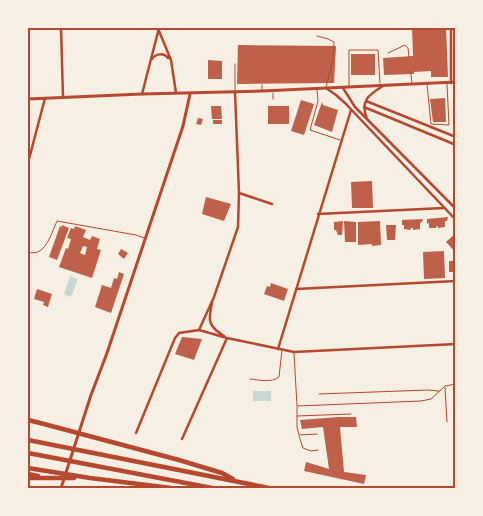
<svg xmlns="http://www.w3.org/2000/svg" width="483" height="516" font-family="Commissioner,sans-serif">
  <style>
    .water { fill: #c9d6d2 }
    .building { fill: #bf614a; fill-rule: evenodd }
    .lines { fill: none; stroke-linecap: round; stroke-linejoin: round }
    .service { stroke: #b5482f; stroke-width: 1 }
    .minor { stroke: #b5482f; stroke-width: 2.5 }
    .tertiary { stroke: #b5482f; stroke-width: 3 }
    .secondary { stroke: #b5482f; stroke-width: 3 }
    .motorway { stroke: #b5482f; stroke-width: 4.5 }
    .neatline { fill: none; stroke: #b5482f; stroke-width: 2 }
  </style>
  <rect width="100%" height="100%" fill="#f6efe4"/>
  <path class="water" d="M70,276L78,279L71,297L64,294Z
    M253,391H271V401H253Z"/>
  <path class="building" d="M412,28H446L448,77H431V71L414,72V74L384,75L383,58L413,56Z
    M238,45L336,46L334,83L237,84Z
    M351,54H375V75H351Z
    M208,60L222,61V79H208Z
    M445,98L446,122H433L430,99Z
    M301,100L314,104L304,135L291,131Z
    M322,102L323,105L338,110L332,132L314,125Z
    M211,106H221L222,119H212Z
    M268,106H289V124H268Z
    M198,118L203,119L201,125L196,124Z
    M213,120H222V124H213Z
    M372,181L373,208H352L351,182Z
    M206,197L231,204L224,221L202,214Z
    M448,217L447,221H445V227L438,228V226L436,227V228H429V223L427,224V219Z
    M423,219L422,222L420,223V229L413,230V228H411L410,230L404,229V225H402V220Z
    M343,221L342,235H338L336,230H334V222Z
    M344,221L356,222V242H345Z
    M380,221L381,245L372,246V244L358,245V222Z
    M62,225L69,228L57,260L49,257L60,226L62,227Z
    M386,225H396L395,240H387Z
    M75,226L86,230L83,237L90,240L92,236L100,239L97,249L101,250L92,278L59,267L66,248L68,249L71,239L67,238L71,228L74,229ZM83,246L87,247L85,255L80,253Z
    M456,233V253L446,242Z
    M121,249L128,253L124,259L118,254Z
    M444,251L445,278L424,279L423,252Z
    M449,261H456V272H449Z
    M119,272L124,274L111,313L95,307L102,285L111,288L114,278L117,279Z
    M271,283L288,289L284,301L264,294L267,286L270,287Z
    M37,289L52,294L48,307L43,305L44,302L34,299Z
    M182,337L202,339L194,360L175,354Z
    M339,417H356L357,427H340L344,472L366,475L364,484L304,471L306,462L329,469L323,427L302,429L300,420Z"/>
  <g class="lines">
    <path class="service" d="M317,36L328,39L334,42L333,61L326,87
      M388,53L405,45L408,48L409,57
      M235,64V91
      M411,74L412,84
      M427,84L431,124L449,125L447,84
      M262,85V91
      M349,87V50H378L380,83
      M317,90L318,101L310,130L340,140
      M273,93V99
      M28,252C45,258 51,234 57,221L136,235L144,238
      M294,353L297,406L421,401L431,399L445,386L456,384
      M250,379C259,380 272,383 279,377L282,350
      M445,388L447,422
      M319,394L428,390L439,391
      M297,407V427L299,435L317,434
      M297,416L351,414
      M299,436L303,448L311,451L318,450"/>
    <path class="minor" d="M61,28L63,97
      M159,31L171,60L176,93
      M152,59C156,53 164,53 168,58
      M451,83V28
      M326,88L336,95L345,103L456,220
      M343,88L355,107L456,209
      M142,94L159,28
      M366,101L456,137
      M364,107L456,145
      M367,119C360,101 368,95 383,86
      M28,163L45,98
      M239,193L272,204
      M318,214L444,208
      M296,289L456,281
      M212,303C208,321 208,326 224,336
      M199,330L214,297L238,227L239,193L235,92
      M278,349L351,110
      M136,433L175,338L179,333L199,330L227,338L294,352L456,344
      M182,439L227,338"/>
    <path class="tertiary" d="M61,488L91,395L107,353L183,126L190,94"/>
    <path class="secondary" d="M28,99L142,94L262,91L456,82"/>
    <path class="motorway" d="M28,420L44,424L179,460L222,473L233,479
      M28,440L269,488
      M28,453L212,488
      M28,468L90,478L171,488
      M28,474L38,476
      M28,478H74"/>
  </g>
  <rect width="483" height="516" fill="none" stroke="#f6efe4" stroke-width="58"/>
  <rect x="29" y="29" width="425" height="458" class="neatline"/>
</svg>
